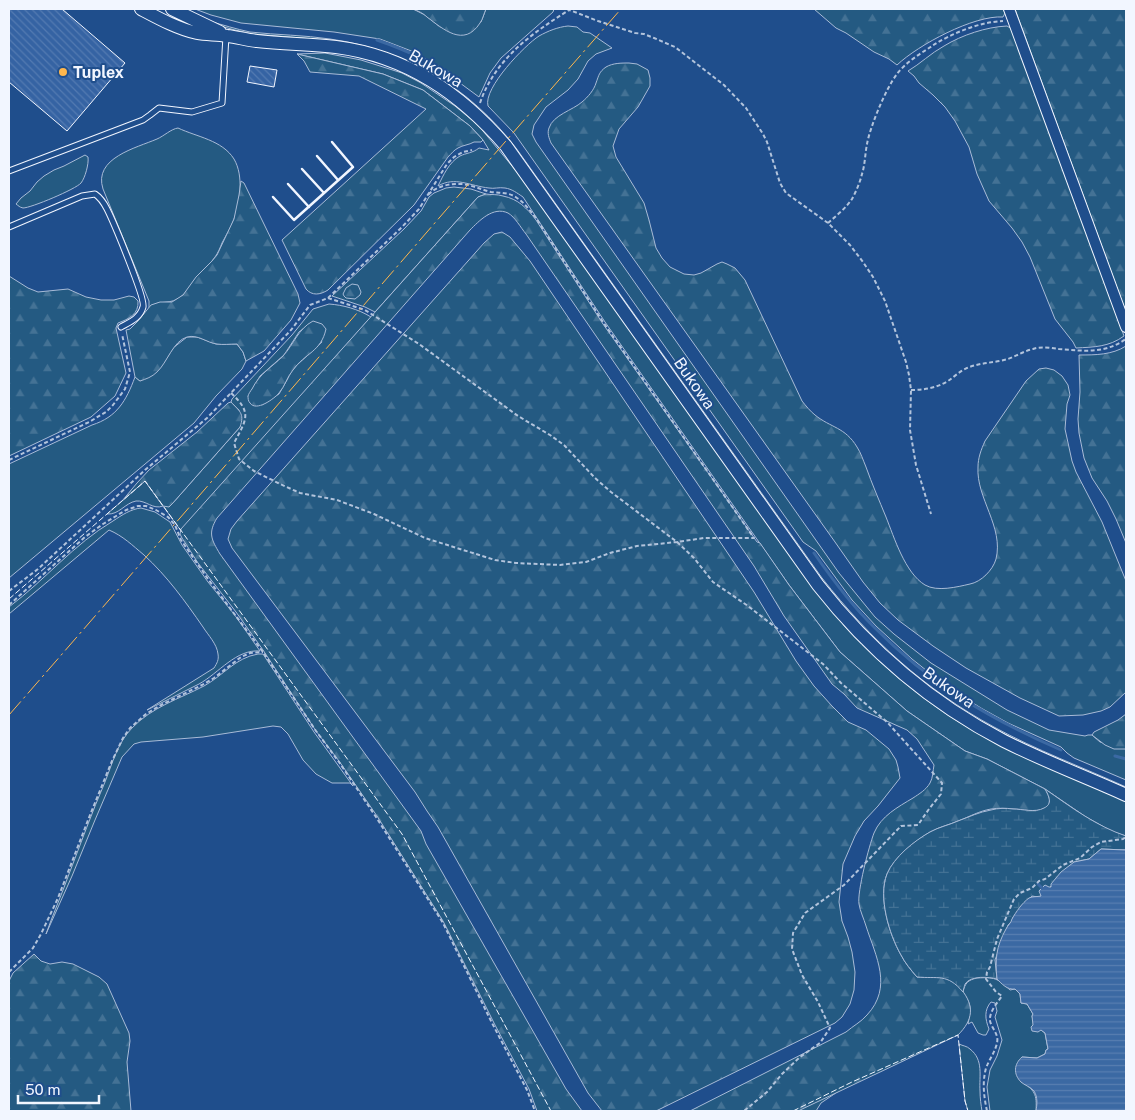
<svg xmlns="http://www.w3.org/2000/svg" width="1135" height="1120" font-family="'Public Sans',sans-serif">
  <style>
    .green { fill: #245a82; stroke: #a8bbd7; fill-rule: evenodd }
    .forest { fill: url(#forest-firs); stroke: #a8bbd7 }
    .wetland { fill: url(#wetland-marsh); stroke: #a8bbd7 }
    .water { fill: url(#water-rules); stroke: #a8bbd7 }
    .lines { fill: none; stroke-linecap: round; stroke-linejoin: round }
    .stream { stroke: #3b69a3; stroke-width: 3 }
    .building { fill: url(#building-back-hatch); stroke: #f2f6ff }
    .service-casing { stroke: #f2f6ff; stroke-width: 7 }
    .minor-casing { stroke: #f2f6ff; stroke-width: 12 }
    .tertiary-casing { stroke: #f2f6ff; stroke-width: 14 }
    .path { stroke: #b3c4dc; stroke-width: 2; stroke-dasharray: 4 2.5; stroke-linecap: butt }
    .service { stroke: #1f4e8c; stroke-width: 5 }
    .minor { stroke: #1f4e8c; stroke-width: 10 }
    .tertiary { stroke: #1f4e8c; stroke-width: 12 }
    .fence { stroke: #f2f6ff; stroke-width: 1; stroke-dasharray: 6 2.5; stroke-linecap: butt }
    .wall { stroke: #f2f6ff; stroke-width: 2.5 }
    .power { stroke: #ffb74d; stroke-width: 1; stroke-dasharray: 18 4 2.5 4; stroke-linecap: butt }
    .poi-dot { fill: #ffb74d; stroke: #1f4e8c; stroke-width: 2 }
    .labels { text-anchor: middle; stroke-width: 4; stroke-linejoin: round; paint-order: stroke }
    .street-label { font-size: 16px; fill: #f2f6ff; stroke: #1f4e8c }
    .poi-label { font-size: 16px; font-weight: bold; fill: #f2f6ff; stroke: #1f4e8c; text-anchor: start }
  </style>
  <defs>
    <pattern id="forest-firs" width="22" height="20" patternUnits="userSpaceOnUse" patternTransform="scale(1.25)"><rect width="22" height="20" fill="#245a82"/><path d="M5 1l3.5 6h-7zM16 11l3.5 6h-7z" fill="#447295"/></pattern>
    <pattern id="wetland-marsh" width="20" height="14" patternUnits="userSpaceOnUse" patternTransform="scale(1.25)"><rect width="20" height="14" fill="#245a82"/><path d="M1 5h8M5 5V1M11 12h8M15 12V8" fill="none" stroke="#447295"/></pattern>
    <pattern id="water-rules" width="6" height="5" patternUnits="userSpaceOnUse" patternTransform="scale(1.25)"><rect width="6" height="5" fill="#3b69a3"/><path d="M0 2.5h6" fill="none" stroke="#587fb1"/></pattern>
    <pattern id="building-back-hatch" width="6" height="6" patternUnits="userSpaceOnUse" patternTransform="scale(1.25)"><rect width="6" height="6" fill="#3563a3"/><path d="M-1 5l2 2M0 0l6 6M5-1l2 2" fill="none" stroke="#537ab1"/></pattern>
  </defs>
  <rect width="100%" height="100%" fill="#1f4e8c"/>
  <path class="green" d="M195,9H413L425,15L440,27L481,22L486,9H554L553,12L501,58L490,73L479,97L460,83L451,73L442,68L414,52L380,39L334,32L241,23L211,15Z
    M209,21C223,25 236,29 250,32C277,35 304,35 330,39C407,50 469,87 516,148L822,578C871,640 924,689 994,727C1036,750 1082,767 1126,787V788C1074,766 1020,745 972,716C931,691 893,660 860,626C838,603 820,577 801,551L514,147L490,119L466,97L445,82L408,62L337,41L254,34L235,30L209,23Z
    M568,26L577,27L583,32L590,33L612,48L596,54L588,61L578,79L568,90L546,107L534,125L532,134L536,142L839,573L875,617L894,634L931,663L1007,710L1049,730L1085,736L1088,735H1092L1100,742L1126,749V780L1074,758L1067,753L1061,747L1008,723L981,708L946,686L912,659L876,626L852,600L816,551L803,542L514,133L488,106C483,88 525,45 539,36C548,31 558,27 568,26Z
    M325,53L361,60L402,73L421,83L455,106L478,125L517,172L845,627C888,673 938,714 995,742C1009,750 1025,756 1040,762C1068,775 1097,788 1126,801V836L1113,832L1086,817L1045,789L987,759L965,751L907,711L840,652L789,585L605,322L523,197C517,193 512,189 505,188C499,187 494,189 489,188C470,186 455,176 438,186C443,176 449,162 460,156C466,153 473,153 479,148L489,150L483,140L470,126L423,90L383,74L297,54Z
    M178,128C197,137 222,140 234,159C244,176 240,202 234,219C231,228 226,235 222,243C220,248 218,253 215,257C210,265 203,270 197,277C192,282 189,290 183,295C170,307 159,298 149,308V301L103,189C93,158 136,148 157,139C164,136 171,129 178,128Z
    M85,155L88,157C89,164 85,178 81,183C76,189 31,208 23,208C19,207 19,206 16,204L21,198L30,191L37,182L44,176L54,170L64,166Z
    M454,187L471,189L486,194L478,197L375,312L365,307L332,296L404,229L421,211L429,197L434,193L446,188Z
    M329,304C343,305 358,309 371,317L181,531L163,506C153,510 146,500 136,501C125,503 119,515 107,514L145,481L163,506L172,504L240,427L239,410L231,402L232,399L292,335L313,309ZM309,324L322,342L297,365L291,372L287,380L279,394L262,405L248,397L260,376L284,355L299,332Z
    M187,337H197L216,344H237L243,352L246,361L242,369L216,396L194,423L9,578V464L92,425C117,417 126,401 135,377L140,381L163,364L173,348Z
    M141,508L155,512L170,522L182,545L208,582L234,614L260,651C236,649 219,673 199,684C182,693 164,701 147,710L214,668C217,663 219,660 218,654C217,644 208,635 203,627C185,601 167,576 144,555C132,545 123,536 109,530L9,614V607C45,580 74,544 113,521C122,515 131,509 141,508Z
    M258,654H263L314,732L353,786L350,783H332L316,774L303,760L288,734L281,727L273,726L203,737L141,742L134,744L122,757L95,820L72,876L46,934C53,914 62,894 69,874C81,843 92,812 105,782C112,764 118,742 132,728C152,707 179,699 204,686C224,675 235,658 258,654Z
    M977,978C995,977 997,978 1010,990L1015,989L1020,994L1021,1003L1027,1004L1033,1014L1032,1016L1034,1025L1045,1033L1048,1049L1046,1050L1045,1054L1037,1058L1022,1057L1020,1081C1035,1090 1037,1094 1036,1111H990L987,1087L990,1070L997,1056L1002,1040L995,1017L997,1011L995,1003L991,1002C984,1010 985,1019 989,1029L986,1035H983L978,1033L972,1022L968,1024C971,1008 972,1006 963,992C965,983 968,980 977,978Z
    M959,1044C963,1046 967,1046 970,1049C984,1060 979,1076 980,1091C980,1098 981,1105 982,1111H968L965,1101Z
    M852,1082L821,1103L816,1111H793Z"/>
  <path class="forest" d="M413,9H486C484,13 483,19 480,23C464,48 443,29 427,17C423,13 418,11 413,9Z
    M814,9H1003L1005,13L1003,17C974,15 918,45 897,65L889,59L874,52L846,33L836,28Z
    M1015,9H1126V306L1124,307Z
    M1007,26L1012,29L1124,336C1109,347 1094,347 1076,348L1073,342L1055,319L1030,257L1022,242L1012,228L989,201L977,174L969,147L955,121L945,107L933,95L919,83L914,76L908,71C920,64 931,53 944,46C962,35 986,27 1007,26Z
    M297,54L383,74L423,90L470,126L483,140L481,142H474C469,145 463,145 458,148C454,150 451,154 448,157L414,205L328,290C320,295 312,296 306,289L282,240L426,109L359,76L310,72L304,61Z
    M629,63L637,64L648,70L650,78V86L638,107L619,129L613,146L616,157L644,203L649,220L656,248L662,258L670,267L684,274L694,275L701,273L717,264L722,262L727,264L735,268L745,280L802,401C806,406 810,411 815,415C831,428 845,427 857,447C861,453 863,460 866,467C872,484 879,500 886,517C894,537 905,573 925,585C937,592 957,587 970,584C981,582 993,570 996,559C1004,527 976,498 978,467C978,458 981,450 985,441L1026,381L1039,369L1046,368L1054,370L1062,376L1068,385L1070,395L1067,404L1065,429L1072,461L1076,472L1102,522L1126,581V692L1110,707L1101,711L1083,715L1059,716L1020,698L966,668L933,646L898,620L880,603L863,582L835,542L551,143C549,138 547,133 549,128C553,115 573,110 582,102C588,97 594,90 596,83C599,75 599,72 606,67C613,63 621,63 629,63Z
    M241,181L244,183L298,294L300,303L291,320L264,351L246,361L243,352L237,344C230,344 223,345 217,344C207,343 198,334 187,337C173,341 167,363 157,372C152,377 146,379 140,381L135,377L126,330L130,329L138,321L151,305L160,302H172L183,295L196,277L212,261L217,255L234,219L239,195Z
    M486,194C491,195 497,194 503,196C518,199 527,208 536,220L603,324L757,542L760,543L789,585L840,652L907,711L965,751L987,759L1045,789C1049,796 1053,804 1044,809C1035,813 1023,809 1013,809C1006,808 998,808 991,809C979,811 969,817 958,821C949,825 939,827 930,832C915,841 894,857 887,874C878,897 889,934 901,955C905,963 911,970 917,977C926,977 940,976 949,979C954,981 958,985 961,989C975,1006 973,1020 958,1035L798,1111H690L846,1032C853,1026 861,1022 867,1015C893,987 876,957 866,926C864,919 860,911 859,904C857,892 869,846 874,833C881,816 898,807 913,798C919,794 926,790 930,783C933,778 933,770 934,765L917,739L907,730L857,708L844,694L832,684L784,616L754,566L526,234C521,228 515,217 508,213C493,206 479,221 470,230L217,518C208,533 211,539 220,554L421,831L426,844L566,1089L582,1111H537L529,1089L495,1025L443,921L377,816L339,761L316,731L263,650L236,612L198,563L182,538L180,534L181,529L478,197Z
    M502,232L510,237L530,261L754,592L796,661L814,686L832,706L848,722L866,730L889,749L896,760L898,767L900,778L878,806L864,821L855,836L843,864L839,902L842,921L848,937L852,952L855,972L854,990L850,1004L842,1017L835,1023L656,1111H602L588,1093L438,827L427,811L415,792L232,548L228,539L231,529L237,521L484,243L494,234Z
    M9,276L28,288L38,292L68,289L86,297L101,300H114L129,296L134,297L138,301C139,314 129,319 118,323L116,328L126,373L115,396L91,417L9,456Z
    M352,284L358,285L361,292L360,295L355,299L346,298L344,296L343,294L346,288Z
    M313,321L322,324L326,329C321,352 305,353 293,370C287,377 285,386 279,393C274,399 256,412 250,403C248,401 248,398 248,396C248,395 251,390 252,389C260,373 271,368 283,356C294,344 298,329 313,321Z
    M1126,346V543L1116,519L1107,501L1092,478L1084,458L1079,433L1078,419L1080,392L1079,355C1095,355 1112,355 1126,346Z
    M231,402C239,411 245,413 240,427L172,504L169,507L163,506L145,481L122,501L137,483L149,470L197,432L228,403Z
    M1126,714V749H1114L1105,745L1092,735L1094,732L1118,720Z
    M34,954L41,961L50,964L62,962L73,964L99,977L107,984L129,1033L130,1041L127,1062L131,1111H9V981L13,973Z"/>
  <path class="wetland" d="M1045,789C1071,807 1096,826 1126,836V850L1101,849L1089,859L1074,862L1051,886L1041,896L1038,897L1032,896L1013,917L1012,921L1008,925L995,960L997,979C989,977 971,975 965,984C965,984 963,991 963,992C947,973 938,979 917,977C911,970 905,963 901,955C889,934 878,897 887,874C894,857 914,841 930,832C939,827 949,825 958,821C969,817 979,812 991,810C998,808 1006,808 1013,809C1023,809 1035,813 1044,808C1053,804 1049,796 1045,789Z"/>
  <path class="water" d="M1101,849L1126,850V1111H1036C1037,1105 1038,1097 1034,1091C1031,1087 1024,1085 1021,1082C1013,1074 1014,1064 1022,1057L1037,1058L1045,1054L1046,1050L1048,1049L1045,1033L1041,1030L1038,1032L1032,1031L1031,1027L1033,1025L1032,1016L1033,1014L1027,1004L1021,1003L1020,994L1015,989C1007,990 1002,984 997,979C995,959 996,947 1006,929C1008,925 1011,923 1012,919C1016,912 1022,903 1029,898C1033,896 1037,897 1041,896L1039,891L1045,885L1049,887H1051V884L1061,872L1074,862L1089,859Z"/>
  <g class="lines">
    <path class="stream" d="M377,40C403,49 429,60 451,76
      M814,553C832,579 851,605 874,627C929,683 990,719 1061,750
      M1115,756L1126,759
      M1038,884L1042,888"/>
  </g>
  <path class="building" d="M9,9H62L125,63L67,131L9,82Z
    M250,66L277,70L274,87L247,82Z"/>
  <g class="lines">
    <defs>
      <path id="service" d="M9,171L143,120L150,115L159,108L192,112L222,103L226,36
        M9,227L82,196L95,194C101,198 104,203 107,209C113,221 146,299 143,307C140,318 130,322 121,327"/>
      <path id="minor" d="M1009,9L1126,327"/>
      <path id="tertiary" d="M141,9C158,18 178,29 197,33C207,35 217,34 227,36C237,37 247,40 257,41C283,44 310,44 336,47C407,56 461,94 506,146L818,585C869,650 931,703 1004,741C1044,761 1086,777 1126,795
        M172,9L220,32"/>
    </defs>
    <use href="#service" class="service-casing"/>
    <use href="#minor" class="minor-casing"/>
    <use href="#tertiary" class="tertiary-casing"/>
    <path class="path" d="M567,9L598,21L635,33L644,34L654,38L675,47L724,85L746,108L763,134L767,142L780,183L786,193L828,223L850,245L863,262L873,277L885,301L906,362L909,375L911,390L910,430L916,465L931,514
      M480,103C495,59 531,34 569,10
      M828,223C836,216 846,208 852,199C856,192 860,182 862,174C865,165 865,154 867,144C870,127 886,88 897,74C906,62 920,54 932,46C952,33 980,22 1003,21
      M328,298L365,310L419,344L518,416L550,435L564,445L595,478L611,492L677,542L694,558L713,582L748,606L823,664L841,683L887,722L942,783L941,794L929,809L918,825L901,826L844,885L805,913L793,933L792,949L802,975L818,1002L830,1028L820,1043L800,1057L782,1074L767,1092L744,1111
      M911,390C924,390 936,388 948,381C954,377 960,371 967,368C979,363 991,363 1004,360C1014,358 1023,351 1033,349C1041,346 1051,348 1059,349C1084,351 1104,354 1126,339
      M231,393C253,413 246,420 234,443L239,459L254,471L280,484L300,493L337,500L374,514L425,538L495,560L516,563L560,565L586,562L610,553L637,546L677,542L704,538H754L603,322L536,218C530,211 525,203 517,198C509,192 500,193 491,192C483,190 476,187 468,185C455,182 437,185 428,195
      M9,460L89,422L106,412L113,405L125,389L130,372L122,334
      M9,591L38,569L145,470L207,418L291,330L310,305L328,298L402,227L419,209L447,164L454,157L463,152L472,150
      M9,605L85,537L103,524L126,510L138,506H146L156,510L168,517L175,525L181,540L208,579L263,652L316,731L339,762L376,817L443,923L492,1023L527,1090L535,1111
      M9,972L33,948L41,934L58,898L90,815L112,761L123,738L130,728L146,714L161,705L202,685L214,678L241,657L250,653L263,652
      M987,1111C984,1097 982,1083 986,1068C989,1060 995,1052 997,1043C999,1034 992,1029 990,1021C989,1012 997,1003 1002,996L996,992L986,979L987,972L990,967L997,939L1014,899L1020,893L1032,888L1039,881L1045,879L1063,865L1080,858L1092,847L1101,842L1123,839L1126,837"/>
    <use href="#service" class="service"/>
    <use href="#minor" class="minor"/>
    <use href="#tertiary" class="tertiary"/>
    <path class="fence" d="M9,599L145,481L402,834L551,1111
      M793,1111L852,1082L958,1035L965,1101L968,1111"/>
    <path class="wall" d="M317,156L338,180
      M302,169L324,193
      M288,184L309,207
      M273,197L294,220L353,167L332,142"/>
    <path class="power" d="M9,715C214,480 416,243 621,9"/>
  </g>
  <circle class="poi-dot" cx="63" cy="72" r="5"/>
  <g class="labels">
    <g class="street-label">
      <text transform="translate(436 68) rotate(30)" y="6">Bukowa</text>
      <text transform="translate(695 383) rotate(55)" y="6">Bukowa</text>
      <text transform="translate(949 687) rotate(35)" y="6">Bukowa</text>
    </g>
    <g class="poi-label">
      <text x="73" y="78">Tuplex</text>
    </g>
  </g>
  <rect width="1135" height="1120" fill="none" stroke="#f2f6ff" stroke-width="20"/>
  <path d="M18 1095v8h81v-8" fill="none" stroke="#f2f6ff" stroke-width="2.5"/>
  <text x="25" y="1095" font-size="15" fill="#f2f6ff" stroke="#1f4e8c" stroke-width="4" paint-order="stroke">50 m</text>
</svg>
